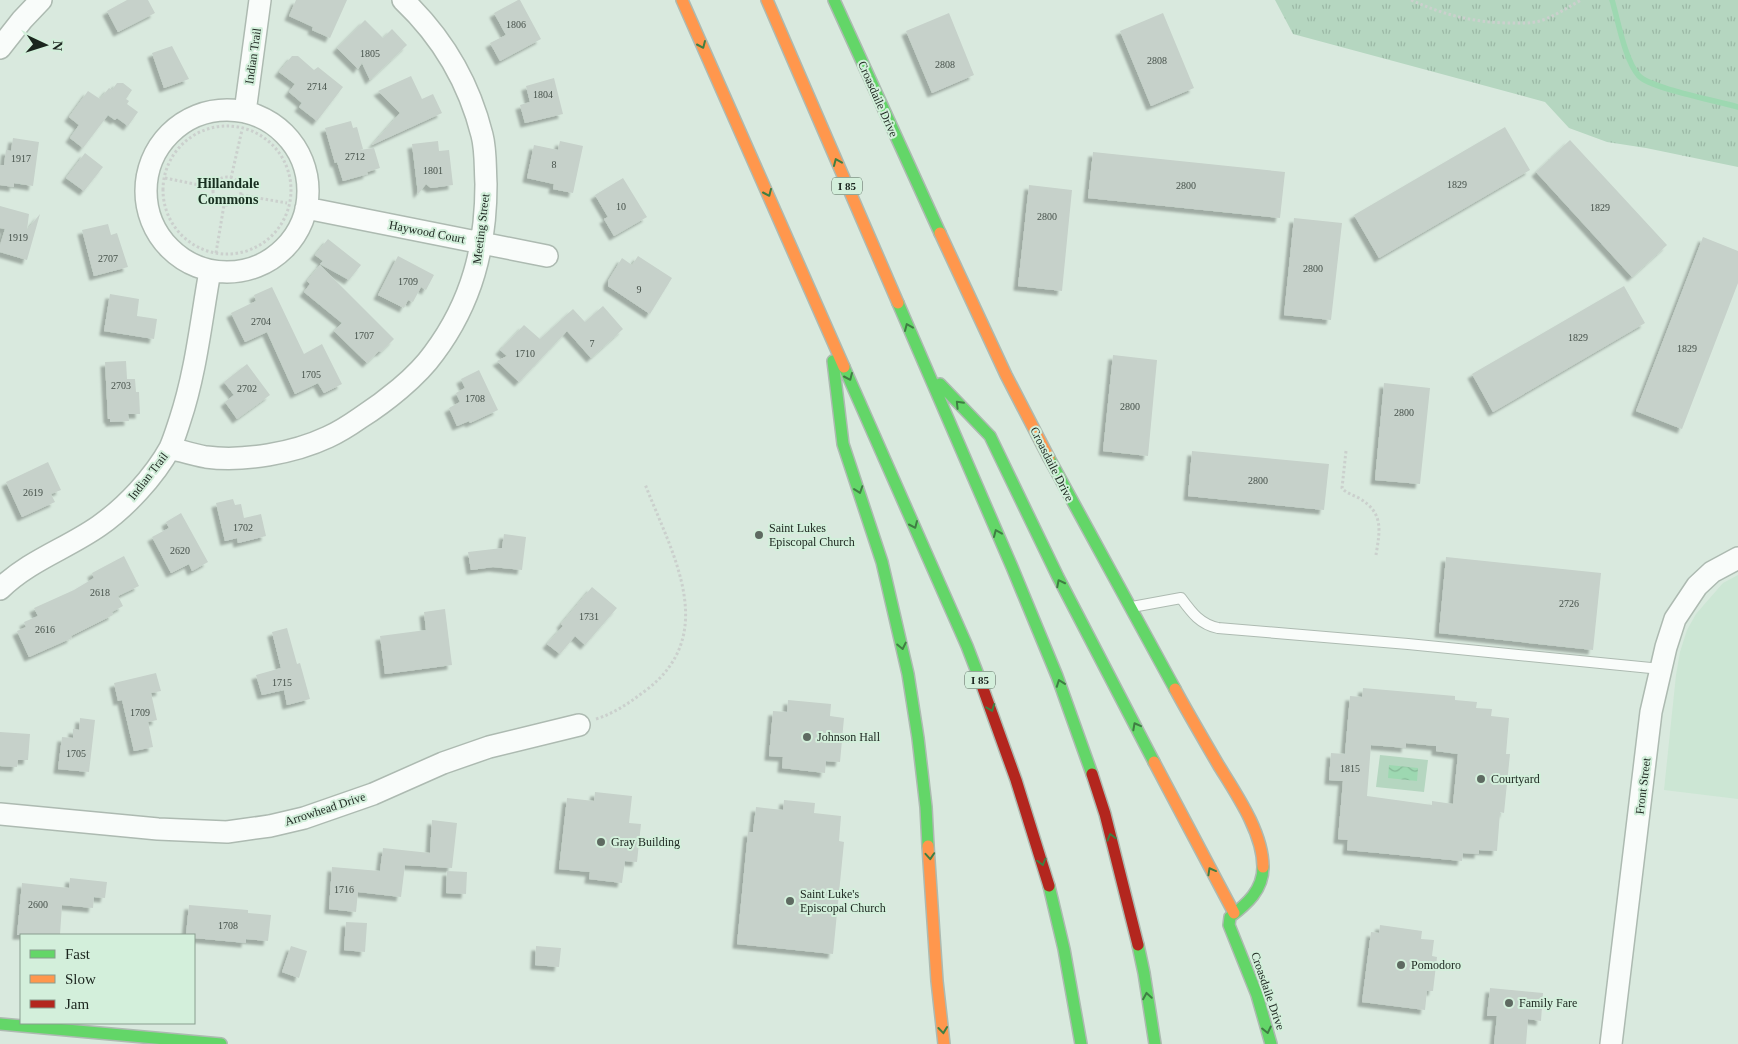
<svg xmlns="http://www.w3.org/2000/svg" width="1738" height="1044" font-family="'Times New Roman',serif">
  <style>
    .built { fill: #cce6d4 }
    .grass { fill: url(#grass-tufts) }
    .pitch { fill: #b5d6c0 }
    .water { fill: url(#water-waves) }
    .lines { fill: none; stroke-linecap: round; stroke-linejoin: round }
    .stream { stroke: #9dd8b1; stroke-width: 5.5 }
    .building { fill: #c6d1ca; fill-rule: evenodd; filter: url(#shadow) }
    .lane-casing { stroke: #adbab1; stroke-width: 12 }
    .street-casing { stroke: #adbab1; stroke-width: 24 }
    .fast-casing { stroke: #adbab1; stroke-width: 14 }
    .slow-casing { stroke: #adbab1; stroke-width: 14 }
    .jam-casing { stroke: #adbab1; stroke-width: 14 }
    .path { stroke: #cbd0cd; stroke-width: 3; stroke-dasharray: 2.5 2.5; stroke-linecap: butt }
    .lane { stroke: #f9fcfa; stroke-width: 10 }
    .street { stroke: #f9fcfa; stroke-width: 21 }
    .fast { stroke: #63d668; stroke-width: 11 }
    .slow { stroke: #ff974d; stroke-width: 11 }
    .jam { stroke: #b3261e; stroke-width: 11 }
    .oneway { stroke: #3f7e43 }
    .poi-dot { fill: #5e6a61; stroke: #d3efdb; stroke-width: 2 }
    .labels { text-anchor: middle; stroke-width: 4; stroke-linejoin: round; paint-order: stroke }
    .number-label { font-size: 10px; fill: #46514a }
    .shield { fill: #d3efdb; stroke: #526257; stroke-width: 1 }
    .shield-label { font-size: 11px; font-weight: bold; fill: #1b251e }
    .street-label { font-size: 12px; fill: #1b251e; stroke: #d3efdb }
    .poi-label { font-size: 12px; fill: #1b251e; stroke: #d3efdb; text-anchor: start }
    .neighbourhood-label { font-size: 14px; font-weight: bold; fill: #193021; stroke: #d3efdb }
  </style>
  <defs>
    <pattern id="grass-tufts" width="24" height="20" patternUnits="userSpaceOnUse" patternTransform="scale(1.25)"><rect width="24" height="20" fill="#b5d6c0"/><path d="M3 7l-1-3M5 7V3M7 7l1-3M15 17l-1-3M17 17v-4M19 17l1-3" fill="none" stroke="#9bb8a5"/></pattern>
    <pattern id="water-waves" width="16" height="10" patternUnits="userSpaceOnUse" patternTransform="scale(1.25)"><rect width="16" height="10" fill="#9dd8b1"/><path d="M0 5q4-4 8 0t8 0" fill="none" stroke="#87b998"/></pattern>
    <filter id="shadow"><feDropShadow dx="-4.5" dy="4.5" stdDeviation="1" flood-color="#0004"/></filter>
  </defs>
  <rect width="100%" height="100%" fill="#d9e9de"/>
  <path class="built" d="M1738,575V799L1664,790L1676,675L1680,652L1687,630L1696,614L1723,583Z"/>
  <path class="grass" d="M1275,0H1738V167L1646,148L1607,142L1569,128L1545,102L1293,34Z"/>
  <path class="pitch" d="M1380,755L1428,760L1424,792L1376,787Z"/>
  <path class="water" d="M1389,765L1418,768L1417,781L1388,778Z"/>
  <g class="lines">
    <path class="stream" d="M1612,0C1618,20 1625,61 1639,76C1650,88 1718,101 1738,107"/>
  </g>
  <path class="building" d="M127,0H148L155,13L118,32L107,11Z
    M296,0H347L330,38L312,30L313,27L289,16Z
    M518,0H520L541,39L500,61L490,43L506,35L494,13Z
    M949,13L974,75L932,93L906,31Z
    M1163,13L1194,88L1151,106L1120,31Z
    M365,20L383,38L392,29L407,45L370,80L362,63L358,69L337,48Z
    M172,46L189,79L164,88L152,53Z
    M292,56H298L314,70L318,67L343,87L317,121L299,107L302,103L289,92L295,84L279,72Z
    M411,76L422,99L433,94L442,113L372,145L400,113L378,91Z
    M554,78L563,114L525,123L520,105L530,102L526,86Z
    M117,83H123L132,90L126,99L129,101L127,104L138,112L128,126L117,118L115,120L108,115L83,148L70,138L79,125L69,117L88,91L100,99L109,88L112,90Z
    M351,121L353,128L357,127L363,149L360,150L374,148L380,168L367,172L368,174L343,181L337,162L335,163L325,128Z
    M1505,127L1530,170L1379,258L1354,215Z
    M13,138L39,142L33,186L14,183V187L0,185V165H4L6,150L11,151Z
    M1570,140L1667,245L1632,277L1536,172Z
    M438,141L439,151L449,150L453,185L431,188L426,184L418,194L412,144Z
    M560,141L583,146L573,193L553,189L554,184L527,178L534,145L558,150Z
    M1093,152L1285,172L1280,218L1088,198Z
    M85,153L103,167L84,191L66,178Z
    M623,178L647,217L614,236L604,219L608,217L595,195Z
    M1029,185L1072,190L1062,291L1018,286Z
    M0,206L29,214L27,230L40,214L27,260L0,252V245L5,229L0,228Z
    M1294,218L1342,223L1331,320L1284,315Z
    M108,224L111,235L117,233L128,267L94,276L82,230Z
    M1703,237L1738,251V283L1682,429L1636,411Z
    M328,239L361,265L349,280L320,264L323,261L315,255Z
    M398,256L434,275L426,290L421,287L413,302L408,300L404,308L378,295Z
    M638,256L672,278L650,314L608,286V281L622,258L632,265Z
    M320,265L394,339L381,352L379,351L367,363L334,331L342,323L304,292L310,284L307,281Z
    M1624,286L1645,323L1493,412L1472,374Z
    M272,287L304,354L322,344L342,384L324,393L318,383L295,394L267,332L245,342L231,313L256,301L254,295Z
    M110,294L139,299L137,316L157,319L154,339L104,331Z
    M603,306L623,329L591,358L567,331L519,382L497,361L507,356L500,350L524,325L540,339L573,309L585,322Z
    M1113,355L1157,360L1148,456L1103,451Z
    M126,361L127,379H135L136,392H139L140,414H128L129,421L110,422V419H108L105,362Z
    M247,364L270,395L237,419L225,402L234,395L224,382Z
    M479,370L498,410L470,423L469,421L457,426L449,408L460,402L456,393L465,388L461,379Z
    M1384,383L1430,388L1420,484L1375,480Z
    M1192,451L1329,464L1324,510L1188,496Z
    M48,462L61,490L51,494L55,502L22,517L6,482Z
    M233,499L235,505L241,504L244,518L261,514L266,536L238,543L237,538L225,541L216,503Z
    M181,513L208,562L192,571L189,564L171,573L152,537L169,528L166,522Z
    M504,534L526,537L522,570L493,567L471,570L468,552L502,548Z
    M124,556L139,586L118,596L123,606L112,612L113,615L71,636L72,638L29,657L17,631L26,627L24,622L38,616L34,608L74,590L94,578L92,573Z
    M1446,557L1601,573L1593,650L1439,633Z
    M592,587L617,608L585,645L575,636L560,654L547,644L563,626L561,624Z
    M445,609L452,665L385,674L380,636L426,630L424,612Z
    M287,628L297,664L300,663L310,699L287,705L284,690L262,695L256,675L281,668L272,632Z
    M156,673L161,691L151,693L157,720L148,722L153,747L134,751L122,700L118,701L114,683Z
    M1363,688L1455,696V700L1477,702L1476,708L1492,709L1491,716L1509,718L1506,754H1510L1504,813L1500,812L1497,851L1479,850V854L1463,853L1462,861L1347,850L1348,840L1338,839L1343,781L1329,780L1331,753L1345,754L1350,696L1362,697ZM1406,743L1436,746V751L1458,754L1453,804L1432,801V805L1367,796L1371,745L1406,748Z
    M788,700L831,704L830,716L844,718L840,762L826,761L825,773L782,768L783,757L769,756L773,711L787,712Z
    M80,718L95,720L89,772L58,769L62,737L73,738V729L79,730Z
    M0,732L30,734L28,760H18L17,767L0,766Z
    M595,792L632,796L629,823L641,824L637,862L625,861L622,883L589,879L590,872L559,869L567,798L594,801Z
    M784,800L815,803L814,813L841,816L839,841L844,842L833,954L737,944L748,832H753L756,807L783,810Z
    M432,820L457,823L452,868L405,865L401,897L358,892L356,912L329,909L332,867L380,871L383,848L430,853Z
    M447,871L467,872L466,894L446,893Z
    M70,878L107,882L105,898L94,897L93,908L62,905L60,935H17L22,883L69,888Z
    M189,905L248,910V913L271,915L268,941L246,939V943L194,938V935H186Z
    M346,922L367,923L365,952L344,950Z
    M1380,925L1422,931L1421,939L1434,940L1432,956L1437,957L1433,991H1427L1425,1010L1362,1002L1371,932L1379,933Z
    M291,946L307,951L299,978L282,972Z
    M536,946L561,948L559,967L535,965Z
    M1490,988L1543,993L1541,1021L1528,1019L1526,1044H1494L1497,1016H1487Z"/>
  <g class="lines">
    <defs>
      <path id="lane" d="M1132,607L1181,598C1192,613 1200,624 1218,628L1408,644L1661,669"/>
      <path id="street" d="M0,48L22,20L41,0
        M146 191a81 81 0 1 1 162 0a81 81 0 1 1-162 0Z
        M245,112L260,0
        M306,208L547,256
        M170,448C182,451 194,455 206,457C244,462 294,453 328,437C339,432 350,425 360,418C385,402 417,377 434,353C472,302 486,247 486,184C485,168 486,150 482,135C469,83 442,37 403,0
        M0,589C30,560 66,549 99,526C126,507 154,477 170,448C174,439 177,429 180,420C196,372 201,321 210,271
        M0,814L158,829L227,832L270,826L304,818L373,794L443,763L489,747L579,725
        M1611,1044L1651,712L1666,647L1675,619L1697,586L1712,572L1738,558"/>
      <path id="fast" d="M834,0L940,233
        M898,303L1012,567L1057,676L1092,774
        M833,361L843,444L882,562L908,674L918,738L926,807L928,846
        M844,367L967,646L980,680
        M940,384L990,436L1058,577L1154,762
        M1049,458L1175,689
        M1263,867C1263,890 1247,904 1230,917L1229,925L1257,995L1271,1044
        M1049,886L1064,949L1081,1044
        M1138,945L1144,973L1155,1044
        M0,1024L221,1044"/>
      <path id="slow" d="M682,0L844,367
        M767,0L898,303
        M940,233L1006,375L1049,458
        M1175,689C1189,715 1204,740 1219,766C1237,795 1263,833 1263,867
        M1154,762L1234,913
        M928,846L937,981L944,1044"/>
      <path id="jam" d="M980,680L1016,780L1049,886
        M1092,774L1105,814L1138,945"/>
    </defs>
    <use href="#lane" class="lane-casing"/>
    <use href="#street" class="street-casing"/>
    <use href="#fast" class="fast-casing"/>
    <use href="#slow" class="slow-casing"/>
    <use href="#jam" class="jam-casing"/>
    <path class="path" d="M1411,0C1444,15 1472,22 1508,23C1520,23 1532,24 1543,20C1557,15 1568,7 1581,0
      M163 190a64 64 0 1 1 128 0a64 64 0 1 1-128 0Z
      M213 191a14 14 0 1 1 28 0a14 14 0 1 1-28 0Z
      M165,178L214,188
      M231,178L242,130
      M241,195L287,203
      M216,253L224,205
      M1346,451L1342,488C1346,493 1353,495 1359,498C1384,513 1380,530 1376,555
      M596,719C615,713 629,703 645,691C721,634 672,554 645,484"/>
    <use href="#lane" class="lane"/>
    <use href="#street" class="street"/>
    <use href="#fast" class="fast"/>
    <use href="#slow" class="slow"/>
    <use href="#jam" class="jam"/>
  </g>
  <defs><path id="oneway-chevron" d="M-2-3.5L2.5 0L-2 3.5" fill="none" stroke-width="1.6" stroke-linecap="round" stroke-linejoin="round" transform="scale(1.25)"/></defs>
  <g class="oneway">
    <use href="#oneway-chevron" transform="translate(702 45) rotate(66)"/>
    <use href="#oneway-chevron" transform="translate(837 162) rotate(-113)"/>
    <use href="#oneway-chevron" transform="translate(768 193) rotate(66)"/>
    <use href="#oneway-chevron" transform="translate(908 327) rotate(-113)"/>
    <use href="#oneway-chevron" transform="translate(849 377) rotate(66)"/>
    <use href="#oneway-chevron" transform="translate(959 404) rotate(-134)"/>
    <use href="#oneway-chevron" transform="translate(859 490) rotate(71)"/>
    <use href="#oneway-chevron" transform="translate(914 525) rotate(66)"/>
    <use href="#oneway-chevron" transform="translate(997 533) rotate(-113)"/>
    <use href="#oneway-chevron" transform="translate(1060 583) rotate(-117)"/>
    <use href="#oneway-chevron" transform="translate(902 646) rotate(78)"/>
    <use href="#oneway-chevron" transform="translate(1060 683) rotate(-110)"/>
    <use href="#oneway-chevron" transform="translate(991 708) rotate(69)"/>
    <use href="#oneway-chevron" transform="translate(1136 726) rotate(-118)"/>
    <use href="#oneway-chevron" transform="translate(1111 837) rotate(-105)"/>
    <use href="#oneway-chevron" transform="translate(930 856) rotate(86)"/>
    <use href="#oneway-chevron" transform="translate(1042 862) rotate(75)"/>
    <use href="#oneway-chevron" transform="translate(1211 871) rotate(-119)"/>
    <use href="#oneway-chevron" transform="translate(1147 996) rotate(-99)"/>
    <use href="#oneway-chevron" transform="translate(943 1030) rotate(84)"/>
    <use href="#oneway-chevron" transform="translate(1267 1030) rotate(77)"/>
  </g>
  <g class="poi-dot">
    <circle cx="759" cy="535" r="5"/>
    <circle cx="807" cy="737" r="5"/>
    <circle cx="1481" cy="779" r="5"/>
    <circle cx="601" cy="842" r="5"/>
    <circle cx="790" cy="901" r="5"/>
    <circle cx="1401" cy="965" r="5"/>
    <circle cx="1509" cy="1003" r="5"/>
  </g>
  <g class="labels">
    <g class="number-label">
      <text x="516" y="28">1806</text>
      <text x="370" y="57">1805</text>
      <text x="1157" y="64">2808</text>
      <text x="945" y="68">2808</text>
      <text x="317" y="90">2714</text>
      <text x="543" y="98">1804</text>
      <text x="355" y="160">2712</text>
      <text x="21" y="162">1917</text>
      <text x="554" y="168">8</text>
      <text x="433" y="174">1801</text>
      <text x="1457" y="188">1829</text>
      <text x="1186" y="189">2800</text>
      <text x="621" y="210">10</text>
      <text x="1600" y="211">1829</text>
      <text x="1047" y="220">2800</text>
      <text x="18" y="241">1919</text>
      <text x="108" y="262">2707</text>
      <text x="1313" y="272">2800</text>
      <text x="408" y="285">1709</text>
      <text x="639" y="293">9</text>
      <text x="261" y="325">2704</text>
      <text x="364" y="339">1707</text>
      <text x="1578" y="341">1829</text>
      <text x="592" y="347">7</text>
      <text x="1687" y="352">1829</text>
      <text x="525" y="357">1710</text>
      <text x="311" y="378">1705</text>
      <text x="121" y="389">2703</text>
      <text x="247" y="392">2702</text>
      <text x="475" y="402">1708</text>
      <text x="1130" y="410">2800</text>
      <text x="1404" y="416">2800</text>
      <text x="1258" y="484">2800</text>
      <text x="33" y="496">2619</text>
      <text x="243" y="531">1702</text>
      <text x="180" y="554">2620</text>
      <text x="100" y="596">2618</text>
      <text x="1569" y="607">2726</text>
      <text x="589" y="620">1731</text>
      <text x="45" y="633">2616</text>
      <text x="282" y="686">1715</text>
      <text x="140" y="716">1709</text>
      <text x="76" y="757">1705</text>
      <text x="1350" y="772">1815</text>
      <text x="344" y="893">1716</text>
      <text x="38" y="908">2600</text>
      <text x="228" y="929">1708</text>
    </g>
    <g class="shield">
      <rect x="832" y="177.5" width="30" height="17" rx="4"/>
      <rect x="965" y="671.5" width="30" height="17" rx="4"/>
    </g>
    <g class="shield-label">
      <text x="847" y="190">I 85</text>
      <text x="980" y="684">I 85</text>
    </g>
    <g class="street-label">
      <text transform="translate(253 56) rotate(-82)" y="4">Indian Trail</text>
      <text transform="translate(878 99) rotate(66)" y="4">Croasdaile Drive</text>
      <text transform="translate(481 229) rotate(-83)" y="4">Meeting Street</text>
      <text transform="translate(427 232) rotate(11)" y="4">Haywood Court</text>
      <text transform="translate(1052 464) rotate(63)" y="4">Croasdaile Drive</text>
      <text transform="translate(148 476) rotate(-52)" y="4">Indian Trail</text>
      <text transform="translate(1643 786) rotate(-83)" y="4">Front Street</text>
      <text transform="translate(325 809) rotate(-18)" y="4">Arrowhead Drive</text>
      <text transform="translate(1268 991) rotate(71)" y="4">Croasdaile Drive</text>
    </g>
    <g class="poi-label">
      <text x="769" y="532">Saint Lukes<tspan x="769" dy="14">Episcopal Church</tspan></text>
      <text x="817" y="741">Johnson Hall</text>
      <text x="1491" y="783">Courtyard</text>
      <text x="611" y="846">Gray Building</text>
      <text x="800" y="898">Saint Luke's<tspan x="800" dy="14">Episcopal Church</tspan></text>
      <text x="1411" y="969">Pomodoro</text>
      <text x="1519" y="1007">Family Fare</text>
    </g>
    <g class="neighbourhood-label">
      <text x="228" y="188">Hillandale<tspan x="228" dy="16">Commons</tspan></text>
    </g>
  </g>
  <rect x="20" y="934" width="175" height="90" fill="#d3efdb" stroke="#899e8f"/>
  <rect x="30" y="950" width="25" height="8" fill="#63d668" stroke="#899e8f"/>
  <text x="65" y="959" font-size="15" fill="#1b251e">Fast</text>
  <rect x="30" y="975" width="25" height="8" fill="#ff974d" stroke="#899e8f"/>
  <text x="65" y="984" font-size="15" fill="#1b251e">Slow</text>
  <rect x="30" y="1000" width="25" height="8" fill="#b3261e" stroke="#899e8f"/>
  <text x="65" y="1009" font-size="15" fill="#1b251e">Jam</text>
  <g transform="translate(45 45) rotate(94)" stroke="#d3efdb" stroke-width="4" paint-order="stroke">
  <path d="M0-4L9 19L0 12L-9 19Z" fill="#1b251e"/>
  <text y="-8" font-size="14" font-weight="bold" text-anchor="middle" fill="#1b251e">N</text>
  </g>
</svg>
